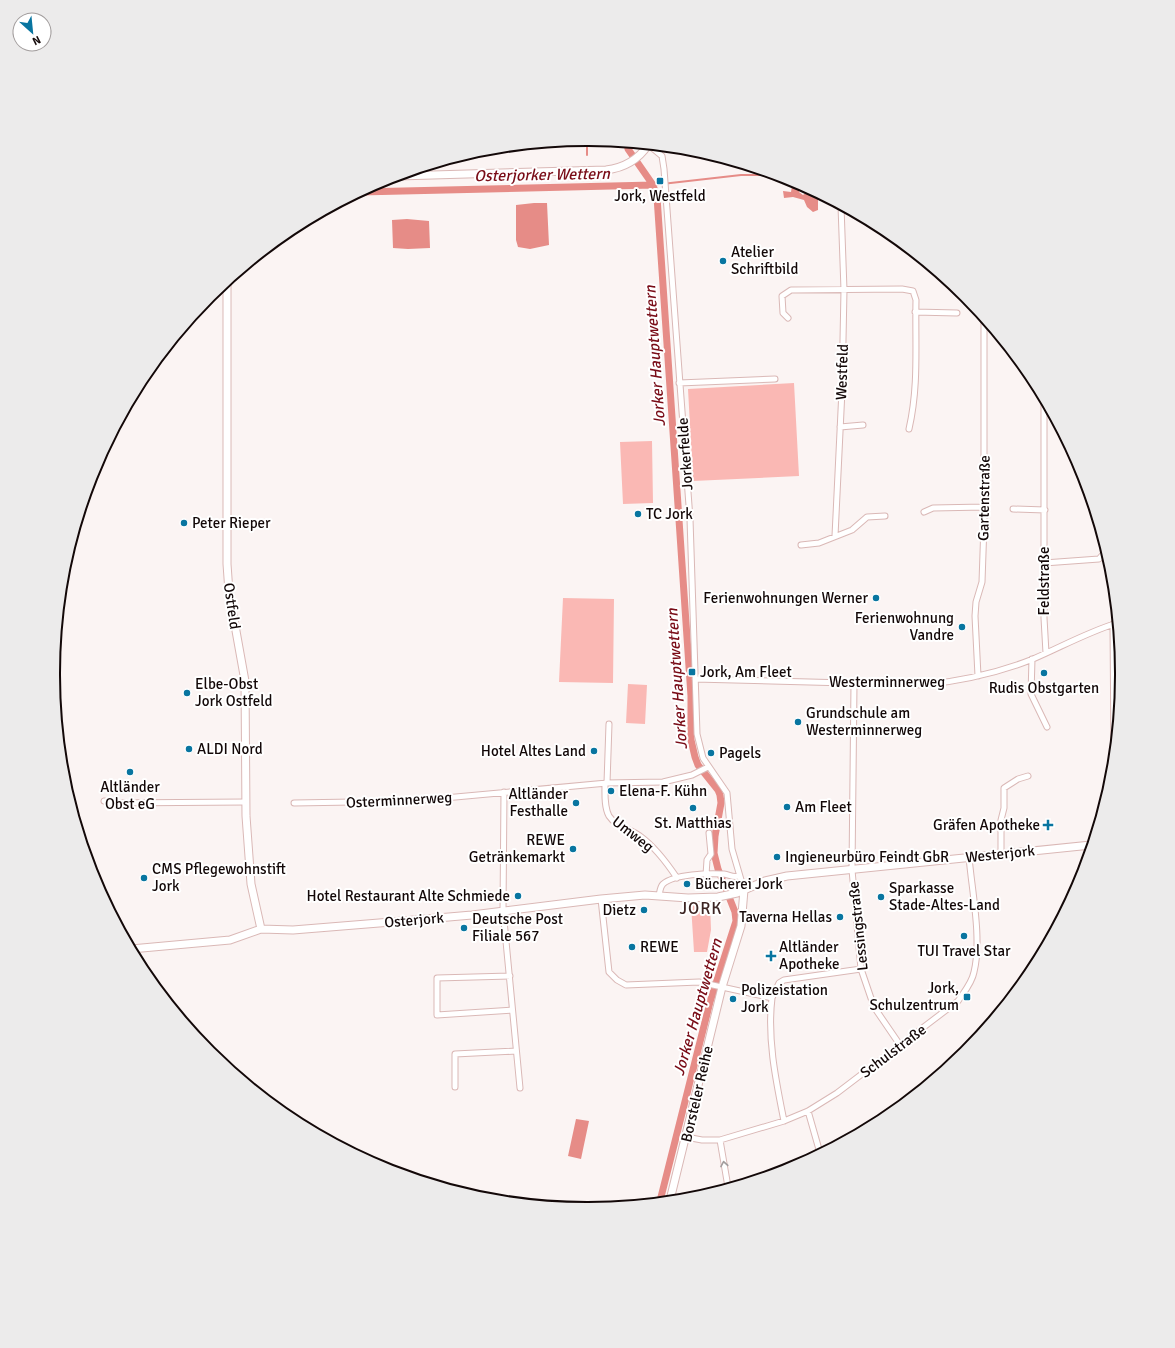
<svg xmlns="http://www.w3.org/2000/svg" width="1175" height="1348" font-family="Signika,sans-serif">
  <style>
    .green { fill: #fab8b4 }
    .water { fill: #e68c87 }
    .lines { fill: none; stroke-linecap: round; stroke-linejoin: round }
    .stream { stroke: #e68c87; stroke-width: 2 }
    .canal { stroke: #e68c87; stroke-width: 7 }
    .street-casing { stroke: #dab8b6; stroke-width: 7 }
    .secondary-casing { stroke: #dab8b6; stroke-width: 9 }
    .street { stroke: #fff; stroke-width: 5 }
    .secondary { stroke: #fff; stroke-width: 7 }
    .oneway { stroke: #a19c9c }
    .poi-dot { fill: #0875a0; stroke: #fff; stroke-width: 1.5 }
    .labels { text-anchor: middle; stroke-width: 4; stroke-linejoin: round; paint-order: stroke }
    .poi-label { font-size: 15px; fill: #130808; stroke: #fff; text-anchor: start }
    .street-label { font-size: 15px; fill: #130808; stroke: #fff }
    .water-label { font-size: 16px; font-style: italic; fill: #790c17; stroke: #fff }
    .quarter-label { font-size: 17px; letter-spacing: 1px; fill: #3d2422; stroke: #fff }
    .rim { fill: none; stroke: #130808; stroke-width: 2 }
  </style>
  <rect width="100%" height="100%" fill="#fbf4f3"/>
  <path class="green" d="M794,383L799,476L693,481L688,389Z
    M652,441L653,503L623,504L620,442Z
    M563,598L614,599L613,683L559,682Z
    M628,684L647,685L645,724L626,723Z
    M710,903L711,930L707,952H694L691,905Z"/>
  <path class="water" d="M799,185V192L803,195L807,192L808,189L818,194V210L813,212L807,207L804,200L793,197L784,198L783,191L791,192L792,186Z
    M534,203H547L549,245L530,249L518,247L516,240V205Z
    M407,219L429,221L430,248L408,249L393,248L392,220Z
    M576,1119L589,1121L581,1159L568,1156Z"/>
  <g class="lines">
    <path class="stream" d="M587,140V155
      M462,156L463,159
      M653,185L741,175H775"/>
    <path class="canal" d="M627,143L628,149L653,185L657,197L691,696V740L695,757L698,765L718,790L720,795L721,803L715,836L714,853L718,869L735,912L736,921L710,1002L660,1201
      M360,192L653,185"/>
    <defs>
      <path id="street" d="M650,146L662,156L664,169L690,519L697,734L703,758L727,793L732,849L744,890
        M915,312L957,313
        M788,318L783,313L782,296L791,290L902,289L913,291L916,300C915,345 919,385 909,429
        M679,383L775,379
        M1044,400V618L1046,653
        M840,427L863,425
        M1013,509L1045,510
        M924,512L933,508L984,507
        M835,536L842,390L844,290L841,206
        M801,545L819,543L852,530L867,517L885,516
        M1044,563L1099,559L1106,551
        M1113,624L1114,754
        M1032,659L1031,694L1047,727
        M978,676L975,616L976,602L982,582L984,524V319
        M695,679L923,685C960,681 998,673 1033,659C1061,647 1088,632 1117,623
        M854,684L852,870L861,969L874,1007L900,1045
        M605,783C605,793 604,807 609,816C616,827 631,829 640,836C655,847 667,863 677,878
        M607,783L609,724
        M504,792L503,910L520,1088
        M104,801L112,803L246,802
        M294,803L412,801L607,783L663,782L692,775L708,767
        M1001,854V820L1004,808V788L1018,779L1028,776
        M706,875L707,860L711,854L709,833
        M659,896C660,891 660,887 663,884C674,874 709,873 724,874C730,875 733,878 739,876
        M601,899L609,972L617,980L626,985L699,982L772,998C767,1039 776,1081 784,1121
        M510,976L437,978V1015L512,1010
        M772,998L779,983L784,980L861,969
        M455,1087V1054L516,1051
        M808,1111L820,1153
        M686,1137L702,1140H720L784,1121L808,1111L837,1093L958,1001C964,992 972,983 974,972C982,939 972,892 969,857
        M720,1140L728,1187"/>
      <path id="secondary" d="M398,176L606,170C623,168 638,160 648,145
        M227,281V564L229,592L245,681L246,816L251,884L261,929
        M131,949L230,940L261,929L293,930L379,923L472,915L601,899L645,895L688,898L718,897L737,893L765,881L787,876L1091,845
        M670,1200L722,987L741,926L744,890"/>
    </defs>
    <use href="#street" class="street-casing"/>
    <use href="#secondary" class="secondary-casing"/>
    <use href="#street" class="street"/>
    <use href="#secondary" class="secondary"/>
  </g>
  <defs><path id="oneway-chevron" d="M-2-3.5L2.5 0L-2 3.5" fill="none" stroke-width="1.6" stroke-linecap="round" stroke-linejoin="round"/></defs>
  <use class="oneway" href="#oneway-chevron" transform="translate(724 1164) rotate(-100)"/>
  <g class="poi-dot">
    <rect x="656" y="177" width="8" height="8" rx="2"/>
    <circle cx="723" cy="261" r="4"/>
    <circle cx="638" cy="514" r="4"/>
    <circle cx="184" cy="523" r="4"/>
    <circle cx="876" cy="598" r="4"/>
    <circle cx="962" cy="627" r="4"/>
    <rect x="688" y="668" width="8" height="8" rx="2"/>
    <circle cx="1044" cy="673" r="4"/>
    <circle cx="187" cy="693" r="4"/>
    <circle cx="798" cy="722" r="4"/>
    <circle cx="189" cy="749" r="4"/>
    <circle cx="594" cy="751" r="4"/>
    <circle cx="711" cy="753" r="4"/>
    <circle cx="130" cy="772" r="4"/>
    <circle cx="611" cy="791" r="4"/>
    <circle cx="576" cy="803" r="4"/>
    <circle cx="787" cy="807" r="4"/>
    <circle cx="693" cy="808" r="4"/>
    <path d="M1046 819h4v4h4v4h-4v4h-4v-4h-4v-4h4z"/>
    <circle cx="573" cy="849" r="4"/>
    <circle cx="777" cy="857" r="4"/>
    <circle cx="144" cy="878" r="4"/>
    <circle cx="687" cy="884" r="4"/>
    <circle cx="518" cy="896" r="4"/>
    <circle cx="881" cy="897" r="4"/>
    <circle cx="644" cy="910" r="4"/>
    <circle cx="840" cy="917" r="4"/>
    <circle cx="464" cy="928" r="4"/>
    <circle cx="964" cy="936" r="4"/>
    <circle cx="632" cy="947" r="4"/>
    <path d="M769 950h4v4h4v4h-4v4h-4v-4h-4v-4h4z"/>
    <rect x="963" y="993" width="8" height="8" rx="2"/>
    <circle cx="733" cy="999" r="4"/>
  </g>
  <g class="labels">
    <g class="poi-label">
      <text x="660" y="201" text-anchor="middle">Jork, Westfeld</text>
      <text x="731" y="257">Atelier<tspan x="731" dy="17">Schriftbild</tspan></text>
      <text x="646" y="519">TC Jork</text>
      <text x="192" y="528">Peter Rieper</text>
      <text x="868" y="603" text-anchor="end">Ferienwohnungen Werner</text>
      <text x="954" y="623" text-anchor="end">Ferienwohnung<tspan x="954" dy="17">Vandre</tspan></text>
      <text x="700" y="677">Jork, Am Fleet</text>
      <text x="195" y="689">Elbe-Obst<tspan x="195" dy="17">Jork Ostfeld</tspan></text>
      <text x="1044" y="693" text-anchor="middle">Rudis Obstgarten</text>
      <text x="806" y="718">Grundschule am<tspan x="806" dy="17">Westerminnerweg</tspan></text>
      <text x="197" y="754">ALDI Nord</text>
      <text x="586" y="756" text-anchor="end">Hotel Altes Land</text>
      <text x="719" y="758">Pagels</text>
      <text x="130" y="792" text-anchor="middle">Altländer<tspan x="130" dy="17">Obst eG</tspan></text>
      <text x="619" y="796">Elena-F. Kühn</text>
      <text x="568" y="799" text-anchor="end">Altländer<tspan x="568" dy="17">Festhalle</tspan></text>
      <text x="795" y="812">Am Fleet</text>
      <text x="693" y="828" text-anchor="middle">St. Matthias</text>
      <text x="1040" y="830" text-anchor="end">Gräfen Apotheke</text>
      <text x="565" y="845" text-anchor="end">REWE<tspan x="565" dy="17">Getränkemarkt</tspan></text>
      <text x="785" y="862">Ingieneurbüro Feindt GbR</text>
      <text x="152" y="874">CMS Pflegewohnstift<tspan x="152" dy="17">Jork</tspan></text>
      <text x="695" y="889">Bücherei Jork</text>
      <text x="889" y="893">Sparkasse<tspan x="889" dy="17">Stade-Altes-Land</tspan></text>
      <text x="510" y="901" text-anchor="end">Hotel Restaurant Alte Schmiede</text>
      <text x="636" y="915" text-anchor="end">Dietz</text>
      <text x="832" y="922" text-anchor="end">Taverna Hellas</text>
      <text x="472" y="924">Deutsche Post<tspan x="472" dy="17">Filiale 567</tspan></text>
      <text x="640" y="952">REWE</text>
      <text x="779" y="952">Altländer<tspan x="779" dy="17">Apotheke</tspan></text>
      <text x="964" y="956" text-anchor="middle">TUI Travel Star</text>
      <text x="959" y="993" text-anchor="end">Jork,<tspan x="959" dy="17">Schulzentrum</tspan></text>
      <text x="741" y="995">Polizeistation<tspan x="741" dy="17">Jork</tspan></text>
    </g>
    <g class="street-label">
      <text transform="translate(842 372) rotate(-88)" y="5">Westfeld</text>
      <text transform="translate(685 454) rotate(-94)" y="5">Jorkerfelde</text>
      <text transform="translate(984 498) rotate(-89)" y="5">Gartenstraße</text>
      <text transform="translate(1044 581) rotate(-90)" y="5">Feldstraße</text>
      <text transform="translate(232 606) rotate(82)" y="5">Ostfeld</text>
      <text x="887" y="687">Westerminnerweg</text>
      <text transform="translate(399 800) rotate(-3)" y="5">Osterminnerweg</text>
      <text transform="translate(633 834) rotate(38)" y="5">Umweg</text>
      <text transform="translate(1000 854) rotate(-6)" y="5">Westerjork</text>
      <text transform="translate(414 920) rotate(-5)" y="5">Osterjork</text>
      <text transform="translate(858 926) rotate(-96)" y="5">Lessingstraße</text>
      <text transform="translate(893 1051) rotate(-37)" y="5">Schulstraße</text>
      <text transform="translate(697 1094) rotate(-77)" y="5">Borsteler Reihe</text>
    </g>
    <g class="water-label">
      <text transform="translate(542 174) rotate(-1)" y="6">Osterjorker Wettern</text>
      <text transform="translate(654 356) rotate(-94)" y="6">Jorker Hauptwettern</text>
      <text transform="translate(676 679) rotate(-94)" y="6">Jorker Hauptwettern</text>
      <text transform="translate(697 1007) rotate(-74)" y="6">Jorker Hauptwettern</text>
    </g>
    <g class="quarter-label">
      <text x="701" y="914">JORK</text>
    </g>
  </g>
  <path d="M0 0H1175V1348H0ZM587 146H588A527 527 0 0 1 1115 673V675A527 527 0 0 1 588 1202H587A527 527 0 0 1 60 675V673A527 527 0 0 1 587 146Z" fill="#ecebeb" fill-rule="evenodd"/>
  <path class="rim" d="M587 146H588A527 527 0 0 1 1115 673V675A527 527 0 0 1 588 1202H587A527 527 0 0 1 60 675V673A527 527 0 0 1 587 146Z"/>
  <g transform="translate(32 32) rotate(153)"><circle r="19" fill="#ffffff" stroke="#a19c9c"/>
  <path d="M0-3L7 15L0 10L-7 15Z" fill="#0875a0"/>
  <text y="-6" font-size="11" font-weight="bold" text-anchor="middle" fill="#130808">N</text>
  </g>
</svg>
